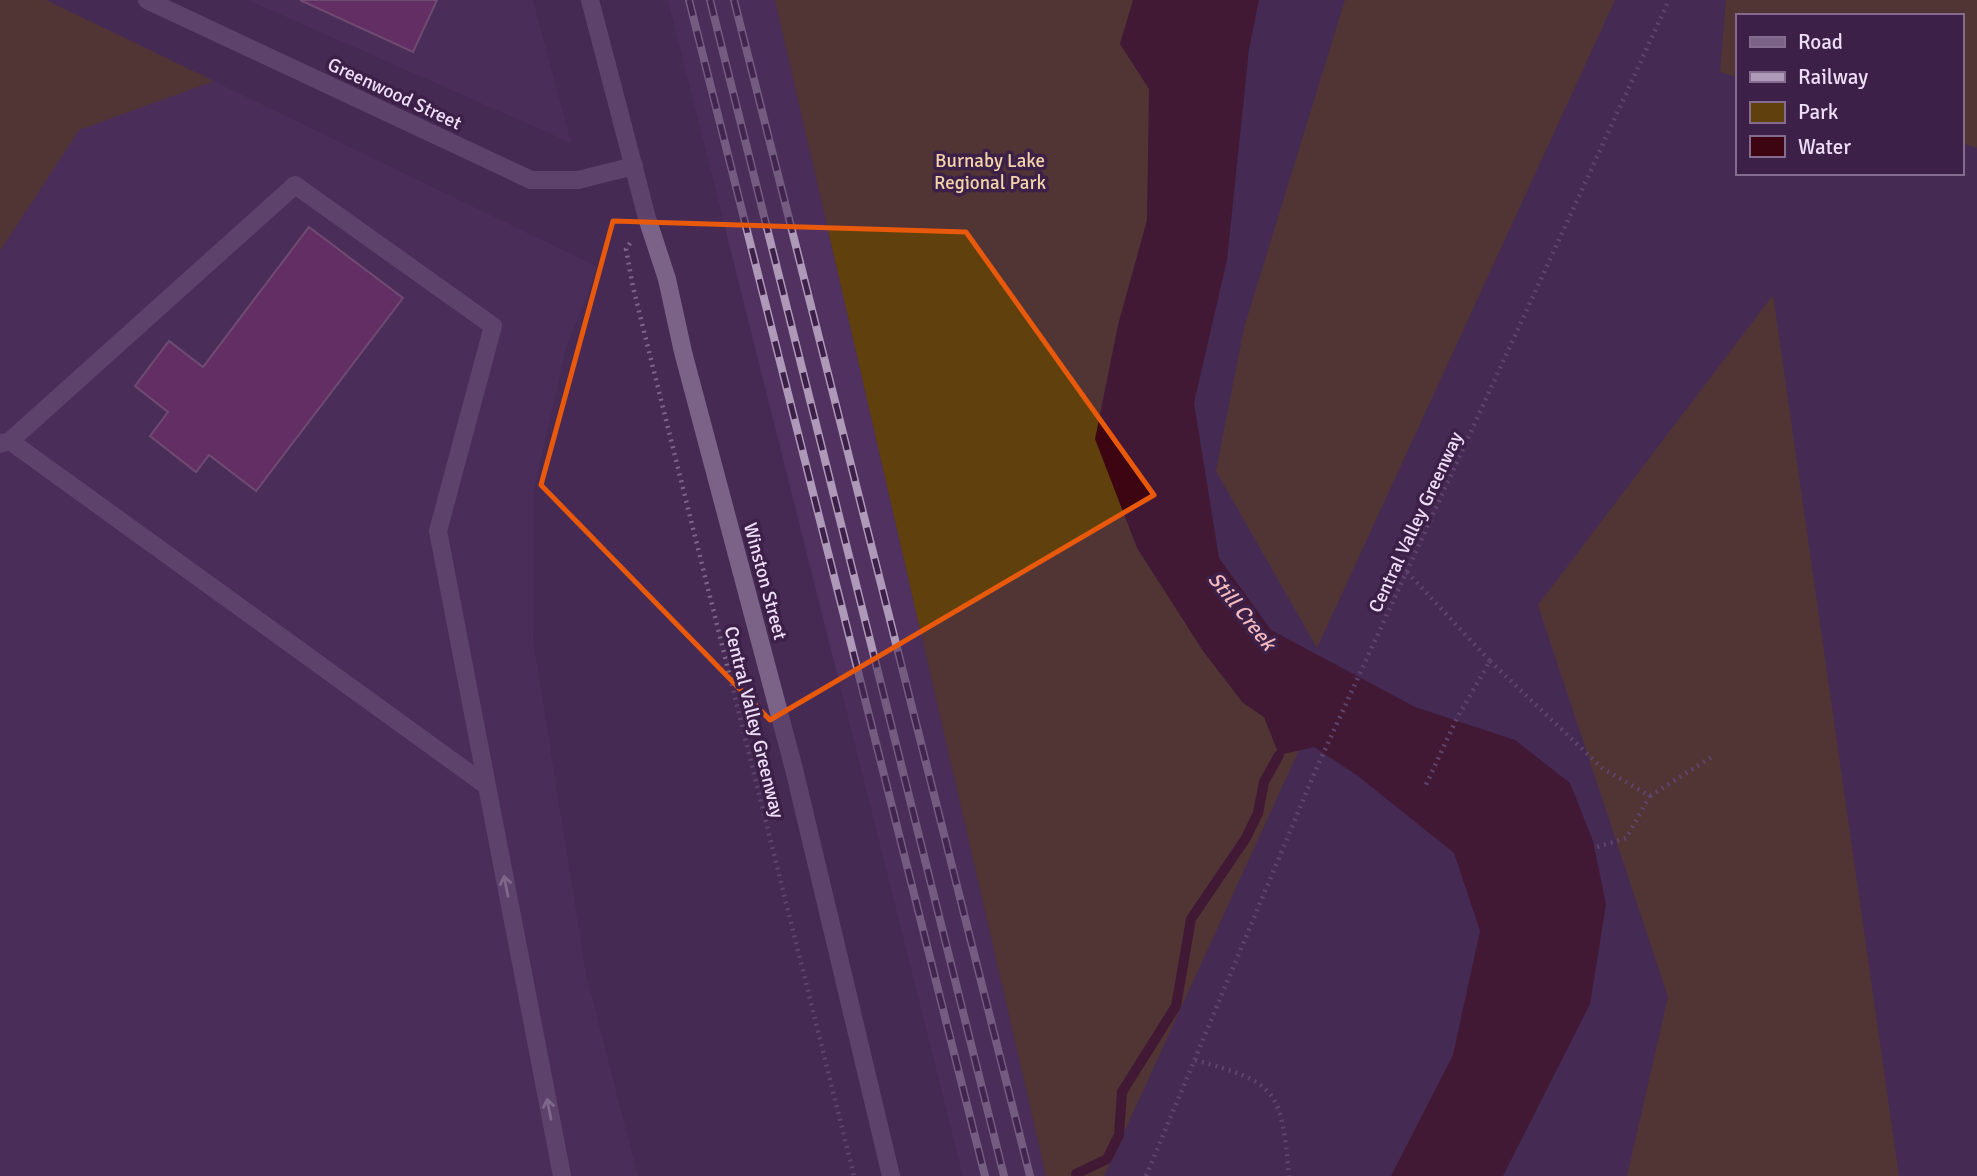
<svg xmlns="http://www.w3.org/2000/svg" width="1977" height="1176" font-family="Signika,sans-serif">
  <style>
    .built { fill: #513160 }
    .green { fill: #60410e }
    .water { fill: #3c0511 }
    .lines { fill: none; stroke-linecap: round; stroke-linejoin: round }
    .stream { stroke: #3c0511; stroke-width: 10 }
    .building { fill: #863478; stroke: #a27397; stroke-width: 2 }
    .path { stroke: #7d6589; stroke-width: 4.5; stroke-dasharray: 2 5; stroke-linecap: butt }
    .minor { stroke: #7b6287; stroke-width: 18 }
    .rail-casing { stroke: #ae99b8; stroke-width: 8 }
    .rail { stroke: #3c2048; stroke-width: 5; stroke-dasharray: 16; stroke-linecap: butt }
    .oneway { stroke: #c6b2d0 }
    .marked { fill: none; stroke: #e8590c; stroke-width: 5; stroke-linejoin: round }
    .labels { text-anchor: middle; stroke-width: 7; stroke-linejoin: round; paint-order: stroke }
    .street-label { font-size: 19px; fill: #eeddf7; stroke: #3c2048 }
    .park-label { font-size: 19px; fill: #f4d4a8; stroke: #3c2048 }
    .water-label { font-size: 21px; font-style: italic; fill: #f5babe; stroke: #3c2048 }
  </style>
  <rect width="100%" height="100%" fill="#462a53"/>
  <path class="built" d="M0,0H46L598,267L566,348L534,489L533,639L586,974L638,1176H0Z
    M248,0H533L571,143Z
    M668,0H775L1046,1176H963Z"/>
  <path class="green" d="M0,0H46L214,81L79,130L0,251Z
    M775,0H1171L1129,484L1299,750L1104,1176H1046Z
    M1345,0H1615L1317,648L1216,471L1244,328Z
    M1726,0H1977V148L1961,143V16H1737V77L1720,72Z
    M1773,295L1899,1176H1627L1668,997L1538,605Z"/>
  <path class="water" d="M1133,0H1259L1249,49L1227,260L1194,403L1219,558L1271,630L1415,707L1515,740L1570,783L1593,841L1606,904L1590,1004L1503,1176H1391L1453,1055L1480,931L1454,853L1358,776L1314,747L1279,755L1264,717L1243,703L1203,651L1137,548L1095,439L1118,325L1147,220L1149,89L1120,44Z"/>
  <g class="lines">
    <path class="stream" d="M1076,1174L1107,1159L1119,1135L1122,1092L1176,1006L1191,919L1246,838L1258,813L1264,782L1279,755"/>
  </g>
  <path class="building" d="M300,0H437L413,52Z
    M309,227L403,298L256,491L209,455L196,472L150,436L168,412L135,386L169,341L203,367Z"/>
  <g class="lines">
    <path class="path" d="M630,243L626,249L633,287L854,1176
      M1407,572L1490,661L1457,718L1424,789
      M1490,661L1602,768L1650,796L1626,838L1594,848
      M1650,796L1713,756
      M1195,1060C1279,1083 1281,1091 1289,1176
      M1146,1176L1317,767L1669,0"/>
    <path class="minor" d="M147,0L531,180H578L634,166
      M590,0L647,218L667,279L683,352L794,769L891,1176
      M10,441L487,786
      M0,444L10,441L295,185L493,326L438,531L562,1176"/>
    <defs>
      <path id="rail" d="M689,0L985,1176
        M710,0L1004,1176
        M734,0L1030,1176"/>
    </defs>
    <use href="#rail" class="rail-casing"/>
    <use href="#rail" class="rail"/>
  </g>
  <defs><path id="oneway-shaft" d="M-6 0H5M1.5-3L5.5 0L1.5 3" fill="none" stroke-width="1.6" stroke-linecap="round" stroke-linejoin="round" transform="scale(1.75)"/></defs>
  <g class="oneway">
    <use href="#oneway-shaft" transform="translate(506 886) rotate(-101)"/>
    <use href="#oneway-shaft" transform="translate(549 1109) rotate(-101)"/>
  </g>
  <path d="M0 0H1977V1176H0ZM613,221L966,232L1154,495L770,720L541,485Z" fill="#462a53" fill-opacity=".55" fill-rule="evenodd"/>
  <path class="marked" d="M613,221L966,232L1154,495L770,720L541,485Z"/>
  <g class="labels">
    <g class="street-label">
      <text transform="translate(395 93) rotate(25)" y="7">Greenwood Street</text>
      <text transform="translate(1415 522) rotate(-65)" y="7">Central Valley Greenway</text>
      <text transform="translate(766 581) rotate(75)" y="7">Winston Street</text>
      <text transform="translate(755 722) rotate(76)" y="7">Central Valley Greenway</text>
    </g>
    <g class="park-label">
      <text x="990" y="167">Burnaby Lake<tspan x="990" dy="22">Regional Park</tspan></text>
    </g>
    <g class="water-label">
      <text transform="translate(1242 611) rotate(51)" y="7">Still Creek</text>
    </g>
  </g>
  <rect x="1736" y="14" width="228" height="161" fill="#3c2048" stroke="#836c8e" stroke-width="2"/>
  <rect x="1750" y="37" width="35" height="10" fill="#7b6287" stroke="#836c8e" stroke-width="2"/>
  <text x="1798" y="49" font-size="21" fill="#eeddf7">Road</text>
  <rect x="1750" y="72" width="35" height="10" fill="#ae99b8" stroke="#836c8e" stroke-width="2"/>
  <text x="1798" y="84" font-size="21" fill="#eeddf7">Railway</text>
  <rect x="1750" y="102" width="35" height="21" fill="#60410e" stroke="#836c8e" stroke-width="2"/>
  <text x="1798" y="119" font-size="21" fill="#eeddf7">Park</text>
  <rect x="1750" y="136" width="35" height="21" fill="#3c0511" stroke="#836c8e" stroke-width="2"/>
  <text x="1798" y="154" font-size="21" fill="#eeddf7">Water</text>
</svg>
